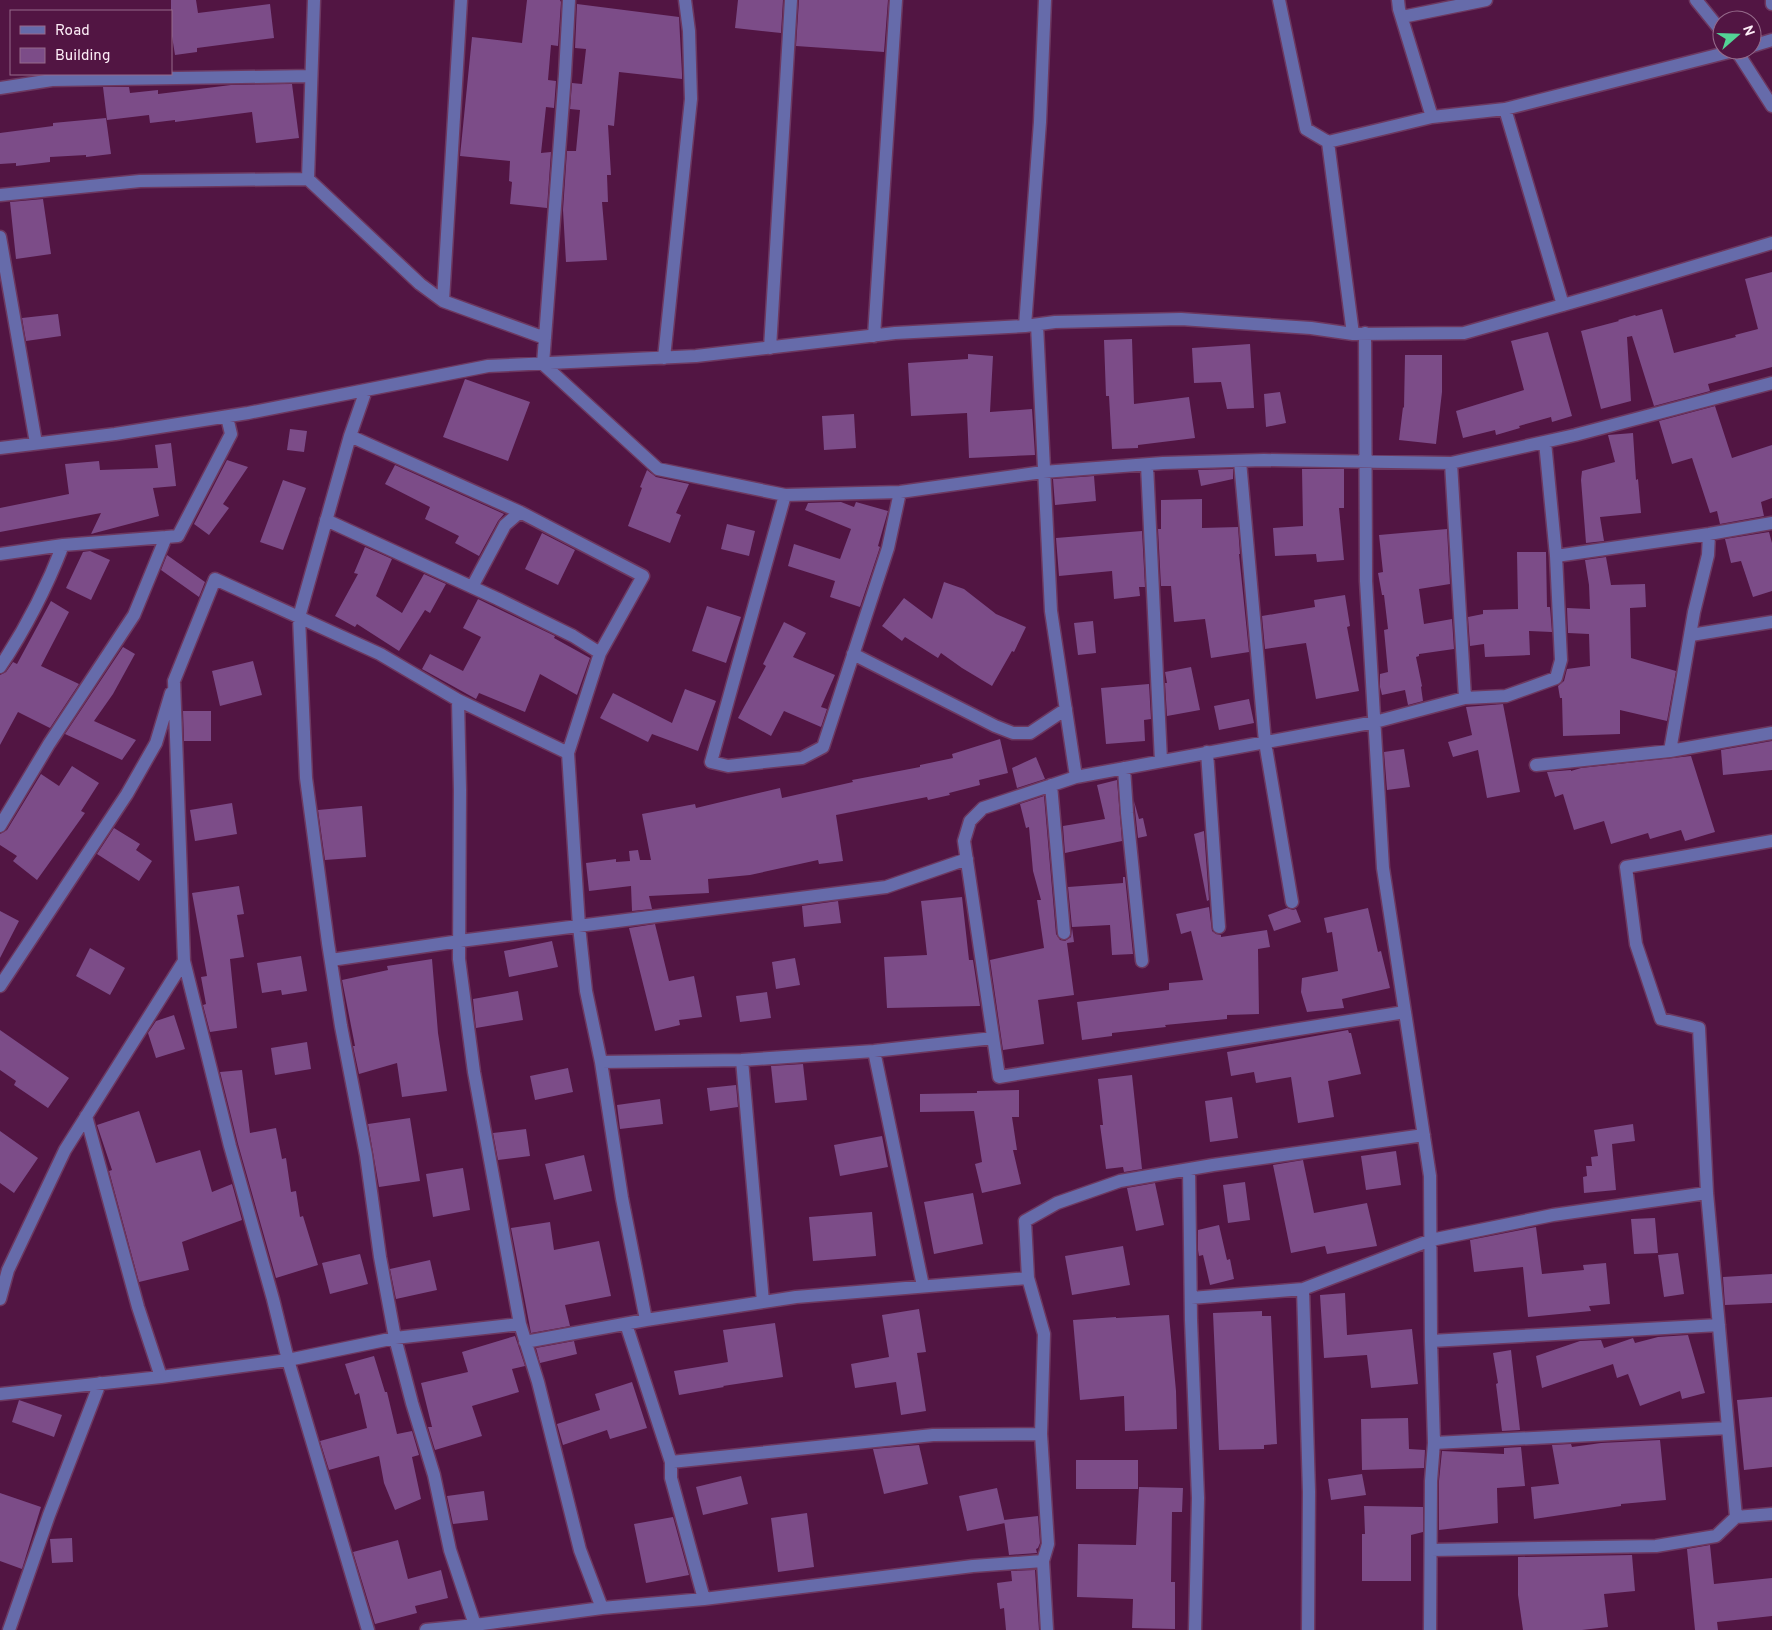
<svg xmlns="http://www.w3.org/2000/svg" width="1772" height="1630" font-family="Overpass,sans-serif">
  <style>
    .building { fill: #7c4c88 }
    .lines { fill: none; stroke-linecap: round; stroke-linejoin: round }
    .minor-casing { stroke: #6d3860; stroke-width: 15 }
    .minor { stroke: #666baa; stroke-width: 12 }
  </style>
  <rect width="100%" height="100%" fill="#521543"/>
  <path class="building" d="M171,0H196L198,13L270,4L274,38L197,48V52L175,55L171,30Z
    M527,0H560L561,2L558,46L551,45L548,80L556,81L554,108L546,107L541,153L551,152L547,208L510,204L512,182L509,181L510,161L460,156L472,37L522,43Z
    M738,0H783L781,33L735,28Z
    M799,0H888L884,52L796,46Z
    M577,4L679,17L682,74V79L619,72L614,126L608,125L611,175H607L608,202H602L607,260L566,262L563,210L567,151H576L580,110L570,109L572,83L582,84L586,49L575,48Z
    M292,84L299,138L256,143L252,112L175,122V120L150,123L149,115L107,120L103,87H129L130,93L158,90V94L231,85Z
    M106,118L111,154L86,157V155L50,157V162L16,166V163L0,164V133L53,126V123Z
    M43,199L51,254L16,259L10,202Z
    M1772,272V367L1708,384L1710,391L1654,406L1632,336L1627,337L1631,401L1601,409L1581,331L1619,321L1618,320L1635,315L1636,316L1662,309L1674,353L1736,337L1735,335L1758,329L1745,279Z
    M58,314L61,336L26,341L22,318Z
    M1548,332L1572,416L1552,422L1551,417L1519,426L1520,428L1496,435L1495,430L1463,438L1456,411L1524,390L1511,341Z
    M1132,339L1134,404L1189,397L1195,438L1138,445V448L1112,449L1109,396H1106L1104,340Z
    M1250,344L1254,408L1227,409L1221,382L1194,383L1192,348Z
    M968,354L993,356L990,412L1032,409L1035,455L969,458L967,413L911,416L908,363L968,359Z
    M1405,355H1442V392L1436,444L1399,440L1403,407L1404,408Z
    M465,379L530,402L508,461L443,437Z
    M1280,392L1286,423L1266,427L1264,394Z
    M1715,406L1732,458L1772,445V498L1761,502L1764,516L1720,524L1717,511L1710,513L1692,458L1672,464L1659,421Z
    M854,414L856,448L824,450L822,416Z
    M290,429L307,431L304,452L287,450Z
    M1633,433L1636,480L1638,479L1641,513L1600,517L1604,541L1586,543L1581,480L1582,471L1615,462L1608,435Z
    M171,443L176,486L153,488L159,516L91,534L101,513L0,532V508L69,494L65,464L99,461L100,470L158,468L155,445Z
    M227,460L248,467L223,504L229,508L209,535L194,524Z
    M395,465L504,514L498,521L479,556L455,543L459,536L425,519L430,507L385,484Z
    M1233,469V479L1201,486L1198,470Z
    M1302,469H1344V508H1339L1344,560L1317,562L1316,554L1275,556L1273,528L1303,526Z
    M647,470L656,477L689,484L676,513L681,515L670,543L628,526L642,488L640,487Z
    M1094,476L1096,501L1055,505L1053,479Z
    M283,480L306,488L283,550L260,542Z
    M1202,499V528L1238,527L1240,554H1239L1249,652L1211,658L1205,619L1174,622L1171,586H1161L1158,529H1161V500Z
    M841,502L854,507L856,502L888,511L878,546L880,547L860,607L830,597L835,581L788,566L794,544L840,559L851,529L805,510L808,503Z
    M727,524L755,531L749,556L721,549Z
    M1447,529L1450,584L1419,589L1424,624L1452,619L1454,649L1419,654V656L1416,657L1422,686L1421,687L1423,701L1408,705L1405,690L1382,695L1380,687V674L1388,672L1384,630L1388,629L1384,595H1382L1378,573L1383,572L1379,535Z
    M1142,531L1145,587H1139L1140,596L1114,599L1112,571L1059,576L1056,538Z
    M1769,532L1772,543V591L1753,597L1741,561L1731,563L1725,539Z
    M542,533L575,550L558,585L525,569Z
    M365,547L392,559L376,596L402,613L424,574L446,584L430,613L425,610L399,651L357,624L355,627L335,616L358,574L354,573Z
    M90,551L110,560L91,600L66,588L83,552Z
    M1517,552H1546L1547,607H1550L1552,632L1529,631L1530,655L1485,657L1484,644L1470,646L1468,617L1483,614V610L1518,609Z
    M167,555L205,582L199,597L161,570Z
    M1606,557L1611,585L1645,584L1646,607L1630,608L1631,658L1676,671L1667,721L1620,710V734L1563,736L1562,698H1560L1558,686L1564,681L1567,669L1590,666L1589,634L1568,633L1567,608L1590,609L1589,585L1585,560Z
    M944,582L964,589L996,614L1026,627L1014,652L1012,651L992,686L962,668L941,653L938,658L905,637L902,641L882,626L904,598L932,619Z
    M1345,595L1350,626L1347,627L1359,691L1316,699L1306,643L1265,649L1262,616L1315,607L1314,600Z
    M478,599L555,636L554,638L590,658L577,695L540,674L525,712L479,693L476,699L422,669L430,654L463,671L481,637L463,628Z
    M51,601L69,612L41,666L79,684L50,728L18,712L0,745V675L6,672L13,662L17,664Z
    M707,606L741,617L726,663L692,651Z
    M1093,621L1096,653L1078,655L1074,623Z
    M784,622L806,633L793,657L835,675L821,707L827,709L821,727L784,711L771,736L738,718L766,666L763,664Z
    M123,647L135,654L113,694L94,721L136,740L122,760L65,734Z
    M253,661L262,695L220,706L212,671Z
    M1191,667L1200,710L1167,716L1165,683H1167L1165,672Z
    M1149,684L1151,719L1144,720L1145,741L1106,744L1101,688Z
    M685,689L716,701L698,751L652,734L648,742L600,718L613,693L672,723Z
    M1249,699L1254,723L1219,730L1214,706Z
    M1503,704L1520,792L1487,798L1478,750L1453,757L1448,742L1472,735L1466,707Z
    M183,711H211V741H184Z
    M1000,739L1008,773L979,780L980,785L949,793L950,795L928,800L927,797L836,815L843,861L819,864L818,860L750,875L708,879L709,893L649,896L652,909L632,911L631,886L589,891L586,863L616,859V862L630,861L629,851L638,850L640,860H651L642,814L695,804L696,808L780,788L782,798L853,782L852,780L920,767V765L953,758L952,754Z
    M1772,741V770L1723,775L1721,750Z
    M1404,749L1410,787L1387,790L1384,752Z
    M1691,756L1715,832L1685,841L1681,830L1650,839L1648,833L1611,844L1604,821L1574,830L1563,794L1555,797L1547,772L1571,770V771L1581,768Z
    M1036,757L1045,779L1017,788L1012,768Z
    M72,766L99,783L81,811L85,813L37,880L13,861L17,856L0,845V834L7,830L41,774L59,786Z
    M1117,780L1122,841L1065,853L1063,826L1105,819L1097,785Z
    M1044,796L1056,934L1060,940L1065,941L1071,937L1072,928L1074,942L1067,943L1074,995L1038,1000L1044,1044L1003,1050L990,960L1044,948L1037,900H1041L1033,871L1029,827L1026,828L1020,804Z
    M1134,801L1139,819L1143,818L1147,836L1138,838Z
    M232,803L237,834L195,841L190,810Z
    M362,806L366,857L325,860L318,810Z
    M114,828L140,844L136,850L152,861L139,881L97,854Z
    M1204,831L1209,900L1207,901L1194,834Z
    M1123,877H1125L1133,954L1112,955L1110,925L1072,927L1068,887L1123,883Z
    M239,886L244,914L237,915L244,957L230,959L237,1028L210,1032L203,1005L206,1004L201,977L207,976L192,893Z
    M962,897L969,960H973L980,1006L887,1008L884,957L927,955L921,901Z
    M838,901L841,923L804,927L802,906Z
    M1209,907L1212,931L1216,934L1221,935V937L1267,930L1270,947L1258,949L1259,1014L1227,1015V1019L1165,1025L1166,1027L1112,1033V1036L1082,1040L1077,1002L1169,990V983L1203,980L1191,931L1181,934L1176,914Z
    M1287,908L1293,910L1296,909L1301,922L1274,931L1268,915Z
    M1368,908L1378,952L1381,951L1390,988L1342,999L1344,1008L1307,1012L1301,992L1302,978L1338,971L1332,932L1327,933L1324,918Z
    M0,911L19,921L0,958Z
    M655,924L669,981L694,976L702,1017L679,1020L680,1025L655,1031L629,928Z
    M552,941L558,967L509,977L504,951Z
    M90,948L125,968L110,995L76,976Z
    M301,956L307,991L282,995L281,990L262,993L257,963Z
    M795,958L800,985L776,989L772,962Z
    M432,959L438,1033L447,1091L402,1097L397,1063L359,1074L353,1046H355L342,980L388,970L387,966Z
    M518,991L523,1020L476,1028L473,999Z
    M767,992L771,1018L740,1022L736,996Z
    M174,1015L185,1049L156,1058L148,1033L156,1021Z
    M0,1030L69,1078L48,1108L14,1085L16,1081L0,1070Z
    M1348,1030L1349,1033H1351L1361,1074L1328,1081L1334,1117L1298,1123L1291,1077L1256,1083L1254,1072L1231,1076L1227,1052Z
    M307,1042L311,1069L275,1075L271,1048Z
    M803,1064L807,1100L775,1103L771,1066Z
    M568,1068L573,1092L535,1100L530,1076Z
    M242,1070L250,1133L276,1128L282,1159L286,1158L291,1192L296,1191L300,1217L303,1216L318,1265L276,1278L238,1144L220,1072Z
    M1132,1075L1142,1169L1124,1172L1123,1167L1106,1169L1100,1125H1103L1098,1079Z
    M736,1085L738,1107L710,1111L707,1088Z
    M1019,1090V1117H1012L1017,1150H1013L1021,1184L982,1193L975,1164L982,1162L974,1111L920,1112V1094L977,1093V1091Z
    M1232,1097L1238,1138L1210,1142L1205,1101Z
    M660,1099L663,1124L620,1129L617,1105Z
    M139,1111L156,1163L200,1150L212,1192L232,1184L242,1220L182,1242L189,1270L139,1282L109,1171L112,1170L97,1125Z
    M410,1118L420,1181L379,1187L368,1124Z
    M1633,1124L1635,1141L1612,1144L1616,1190L1584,1193L1583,1177L1587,1176L1586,1166H1592L1591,1157L1598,1156L1594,1130Z
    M526,1129L530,1156L498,1160L493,1133Z
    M0,1131L38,1158L14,1193L0,1183Z
    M882,1136L888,1167L840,1176L834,1145Z
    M1396,1151L1401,1185L1366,1190L1361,1156Z
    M584,1155L592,1191L554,1200L545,1164Z
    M1303,1160L1314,1213L1367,1203L1377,1246L1327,1254L1325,1246L1291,1253L1273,1165Z
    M463,1168L470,1210L433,1217L426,1174Z
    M1245,1182L1250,1220L1228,1223L1223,1185Z
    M1155,1183L1164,1225L1136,1231L1127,1188Z
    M973,1193L983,1244L934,1254L924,1202Z
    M872,1212L876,1256L813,1261L809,1217Z
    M1655,1218L1658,1253L1634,1254L1631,1219Z
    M550,1222L554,1250L599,1241L611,1296L565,1305L570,1326L531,1333L511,1228Z
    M1219,1225L1227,1260L1230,1259L1234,1279L1210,1285L1203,1255L1199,1256L1198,1250V1230Z
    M1536,1227L1542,1274L1584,1270L1583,1265L1606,1263L1610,1304L1589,1306L1591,1311L1528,1317L1523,1267L1474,1272L1470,1240Z
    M1123,1246L1130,1285L1072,1295L1065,1256Z
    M1678,1253L1684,1294L1664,1297L1658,1255Z
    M360,1254L368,1284L330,1294L322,1263Z
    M430,1260L437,1290L396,1299L390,1269Z
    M1772,1274V1303L1725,1305L1723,1277Z
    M1345,1293L1347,1335L1412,1329L1418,1384L1371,1388L1367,1355L1324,1358L1320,1295Z
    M919,1309L926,1352L917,1353L926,1411L901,1415L896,1382L855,1388L851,1364L889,1357L882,1315Z
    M1262,1311V1316H1271L1277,1444L1264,1445V1449L1219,1450L1213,1313Z
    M1169,1315L1176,1391L1177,1429L1125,1431L1124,1396L1080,1400L1073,1320L1116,1317V1318Z
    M775,1323L783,1377L723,1386L724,1387L679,1395L674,1371L728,1362L723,1330Z
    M1688,1335L1705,1393L1682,1399L1680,1391L1640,1406L1628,1374L1617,1378L1613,1364L1542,1388L1536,1356L1580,1341L1601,1340L1604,1348L1633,1338L1635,1343L1658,1337Z
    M515,1336L525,1366L512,1369L519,1392L472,1406L482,1436L435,1450L428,1427H432L421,1383L468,1372L462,1352Z
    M574,1341L577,1354L540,1363L536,1348Z
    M1511,1350L1520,1430L1502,1431L1496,1384L1498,1383L1493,1353Z
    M374,1356L385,1392H387L397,1434L412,1431L419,1455L412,1457L421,1499L395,1510L384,1483L379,1456L329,1470L320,1441L367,1428L359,1393L355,1395L345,1364Z
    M632,1382L647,1428L610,1439L607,1430L563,1445L557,1424L600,1410L595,1394Z
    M1772,1397V1467L1744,1470L1737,1400Z
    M19,1400L62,1415L54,1437L12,1422Z
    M1408,1418L1409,1449L1425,1450L1424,1468L1362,1470L1361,1419Z
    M1660,1440L1666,1500L1621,1504V1506L1534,1519L1531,1487L1559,1484L1552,1445L1571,1444L1572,1447L1601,1443Z
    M919,1445L928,1484L884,1494L873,1449Z
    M1521,1447L1525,1486L1497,1488L1498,1523L1439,1530V1481L1442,1451L1504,1454V1448Z
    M1076,1460H1138V1489H1076Z
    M1362,1474L1366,1495L1331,1500L1328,1479Z
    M741,1476L748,1504L703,1515L696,1487Z
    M1139,1487L1183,1488L1182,1512H1172L1171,1582H1175V1629L1132,1628L1133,1599L1077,1597L1078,1544L1136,1545Z
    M997,1488L1005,1523L967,1531L959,1496Z
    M484,1491L488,1520L453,1524L447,1496Z
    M0,1493L41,1507L22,1569L0,1561Z
    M1364,1506L1423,1507V1532L1411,1535V1581H1362V1534H1365Z
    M807,1513L814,1567L778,1572L771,1518Z
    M1038,1516L1040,1543L1038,1548L1036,1549L1037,1553L1009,1555L1004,1520Z
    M673,1517L689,1575L646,1583L634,1524Z
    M72,1538L73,1562L52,1563L50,1539Z
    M398,1540L408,1579L441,1570L448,1598L415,1606L417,1613L375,1624L353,1552Z
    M1710,1545L1714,1584L1772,1578V1616L1717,1622L1718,1630H1695L1687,1549Z
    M1632,1555L1635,1591L1604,1594L1608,1627L1582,1630H1523L1518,1595V1557Z
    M1035,1570L1039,1630H1006L1004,1608L1000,1609L997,1583L1012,1581L1011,1571Z"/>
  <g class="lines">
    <defs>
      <path id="minor" d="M569,0L565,74L543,364L658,469L785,495L900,492L1043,472L1163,463L1264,460L1451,463L1575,435L1772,383
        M1279,0L1306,129L1328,142L1432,117L1505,109L1737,50
        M1398,0L1399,9L1432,117
        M1696,0L1722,32
        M1772,0V4
        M1402,17L1486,0
        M1752,46L1772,40
        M1736,50L1772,106
        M0,88L52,80L311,76
        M1505,109L1563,305
        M1328,142L1353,334
        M308,179L314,0
        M0,195L140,181L308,179L420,284L443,301L545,338
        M0,237L36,443
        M443,301L461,0
        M1037,325L1051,611L1076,777
        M1025,326L1040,122L1045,0
        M1365,333L1366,581L1383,868L1430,1176L1431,1341L1434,1443L1431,1481L1430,1630
        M874,336L896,0
        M770,348L791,0
        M664,358L691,99L689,31L685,0
        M366,390L350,436L299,617L306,778L328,943L341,1026L366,1155L380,1257L395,1338L412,1403L434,1475L450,1550L475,1625
        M350,436L520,512L643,576L600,653L568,753
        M0,448L115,434L248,413L488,366L696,356L895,333L1025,326L1055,322L1181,319L1311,328L1353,334L1464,333L1605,293L1772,243
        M1240,461L1265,742L1292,902
        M1451,463L1465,698
        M1147,465L1161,761
        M785,495L711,762L728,766L802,758L823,747L888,548L900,492
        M326,520L498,599L573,636L600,653
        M166,537L178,536L231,434L227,417
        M0,554L63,545L166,537L134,615L49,744L0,826
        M1556,556L1709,534L1772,523
        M472,587L505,525L520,512
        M1691,635L1772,622
        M853,654L995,726L1013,733H1030L1066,709
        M0,667C26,628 46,589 63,545
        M458,700L568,753L579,926L586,991L601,1062L622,1198L646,1320L525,1342
        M1670,751L1694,612L1708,555L1709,534
        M1207,752L1219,927
        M1536,765L1670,751L1772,733
        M1124,768L1127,813L1142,961
        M1051,785L1064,933
        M1772,841L1626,867L1636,944L1661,1019L1699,1028L1707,1193L1736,1517L1772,1514
        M331,960L460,941L886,887L967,859
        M184,961L174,681L215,579L380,654L458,700L460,790L459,959L474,1072L520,1324
        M0,986L127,794L156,743L171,693
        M1405,1012L999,1077L964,841L970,821L983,808L1076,777L1375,722L1465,698L1506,696L1556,678L1561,660L1556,556L1545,442
        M874,1051L923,1286
        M742,1060L763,1302
        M601,1062L742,1060L874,1051L993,1038
        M1189,1169L1191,1320L1198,1498L1195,1630
        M1028,1278L1044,1334L1041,1434L1048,1544L1043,1561L1047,1630
        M1303,1289L1431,1240L1553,1215L1707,1193
        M1191,1298L1303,1289L1309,1492L1308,1630
        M0,1299L8,1270L65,1150L184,961L230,1146L273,1299L288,1360L161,1377L138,1307L86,1116
        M646,1320L796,1297L1028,1278L1025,1221L1057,1203L1120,1181L1213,1165L1424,1135
        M626,1324L671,1462V1478L704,1599
        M1431,1341L1719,1325
        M0,1394L161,1377
        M1434,1443L1728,1428
        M671,1462L933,1435L1041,1434
        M1431,1550L1656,1546L1716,1536L1736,1517
        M602,1608L704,1599L973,1566L1043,1561
        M9,1630L49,1515L100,1383
        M368,1630L288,1360L395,1338L520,1324L538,1382L580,1550L602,1608L475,1625L426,1630"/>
    </defs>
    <use href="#minor" class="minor-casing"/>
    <use href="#minor" class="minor"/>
  </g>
  <rect x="10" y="10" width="162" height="65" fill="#521543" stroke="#966b8b"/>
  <rect x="20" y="26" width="25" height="8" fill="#666baa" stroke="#966b8b"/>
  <text x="55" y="35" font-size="15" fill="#fdedf7">Road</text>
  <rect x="20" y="48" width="25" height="15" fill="#7c4c88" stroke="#966b8b"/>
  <text x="55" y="60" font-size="15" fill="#fdedf7">Building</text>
  <g transform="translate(1737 35) rotate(70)"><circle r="24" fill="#521543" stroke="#966b8b"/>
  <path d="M0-4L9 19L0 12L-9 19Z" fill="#53d396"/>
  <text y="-8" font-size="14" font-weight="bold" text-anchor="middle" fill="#fdedf7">N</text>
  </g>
</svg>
